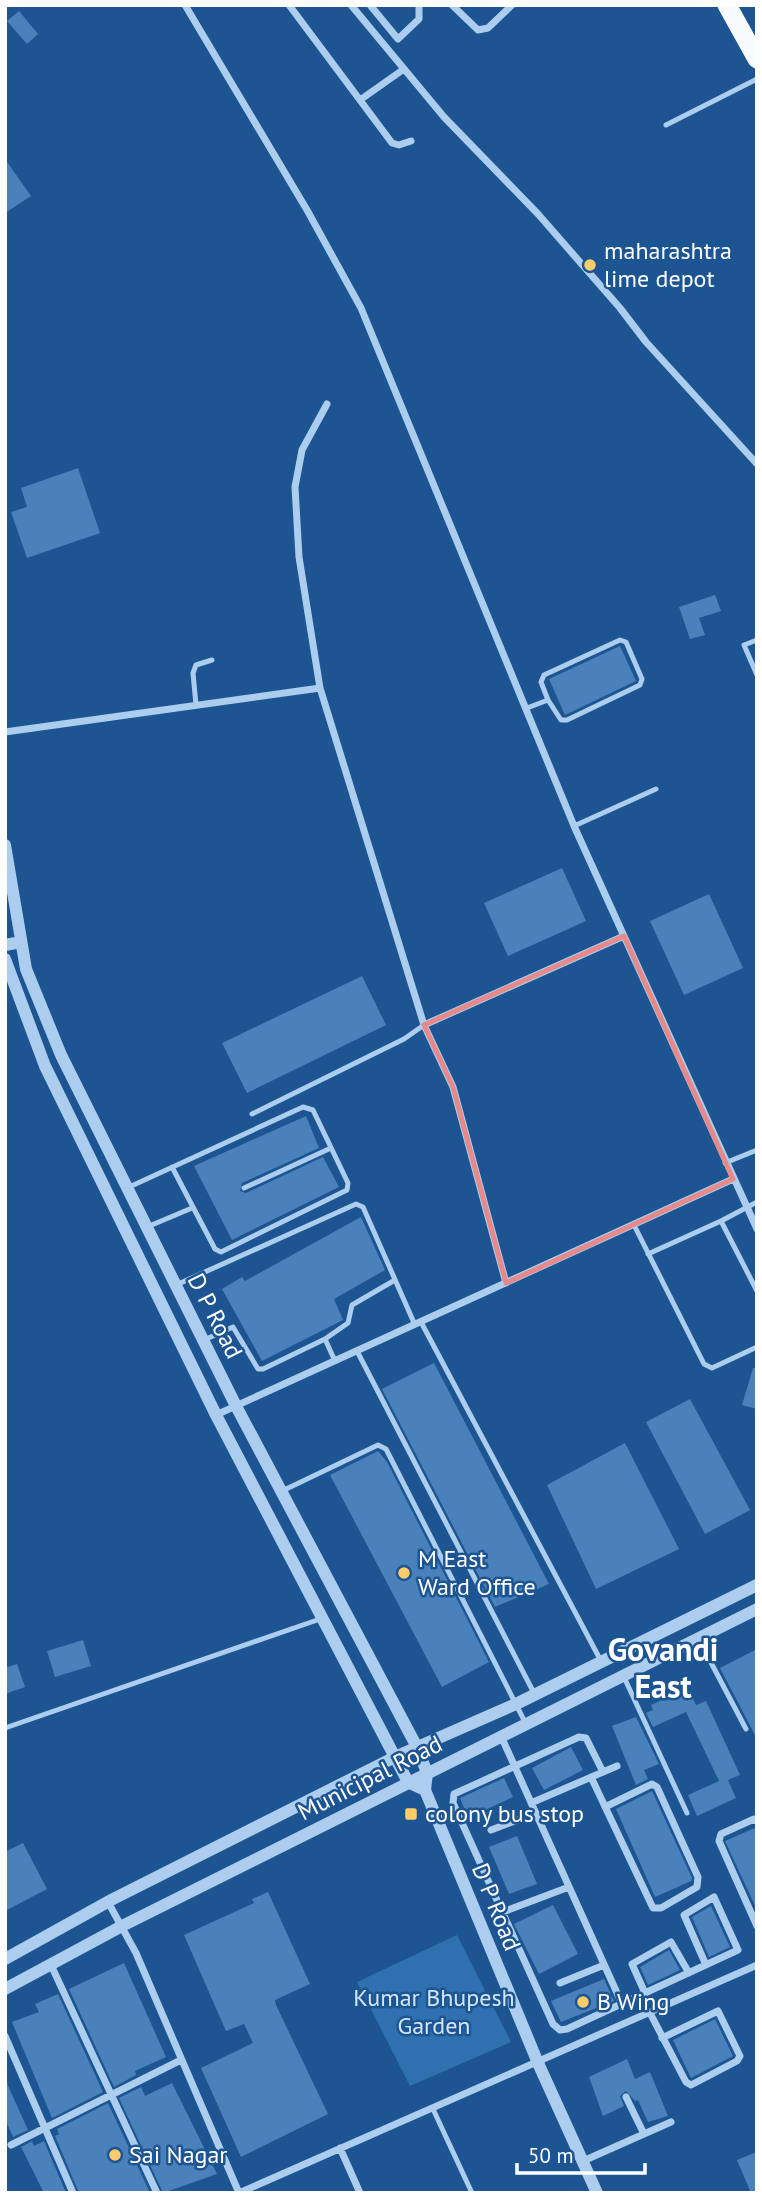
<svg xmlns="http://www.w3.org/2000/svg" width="762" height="2198" font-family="'PT Sans',sans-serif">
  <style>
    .green { fill: #2f70af }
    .building { fill: #4981ba }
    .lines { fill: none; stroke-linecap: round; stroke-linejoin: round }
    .service { stroke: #accdee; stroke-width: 5 }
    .minor { stroke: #accdee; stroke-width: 7 }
    .tertiary { stroke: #accdee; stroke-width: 12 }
    .trunk { stroke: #f9fcff; stroke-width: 19 }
    .marked { fill: none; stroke: #e88989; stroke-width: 5; stroke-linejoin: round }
    .poi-dot { fill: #ffcc69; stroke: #1c5592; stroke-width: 2.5 }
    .labels { text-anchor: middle; stroke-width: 5; stroke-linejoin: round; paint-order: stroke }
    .poi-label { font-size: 24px; fill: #fff; stroke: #1c5592; text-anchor: start }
    .street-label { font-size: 24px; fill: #fff; stroke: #1c5592 }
    .park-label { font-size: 24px; fill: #d2e6fa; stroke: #1c5592 }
    .district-label { font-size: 32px; font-weight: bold; fill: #fff; stroke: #1c5592 }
  </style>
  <rect width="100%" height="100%" fill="#1c5592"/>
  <path class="green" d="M457,1935L511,2042L410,2086L357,1982Z"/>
  <path class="building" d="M19,11L38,34L27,44L7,21Z
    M5,159L31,196L5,213Z
    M78,468L100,533L27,558L11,512L27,507L21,488Z
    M715,595L721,611L699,618L705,635L690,639L679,607Z
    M620,646L636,681L565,715L549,679Z
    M562,868L586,921L508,956L484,903Z
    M709,894L743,968L684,995L650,921Z
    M362,976L386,1025L247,1093L222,1043Z
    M306,1116L319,1148L242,1183L240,1191L246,1193L323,1157L339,1187L232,1240L194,1166Z
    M361,1217L385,1270L334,1299L343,1320L262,1361L222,1289L242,1277L245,1281Z
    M434,1363L549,1584L495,1607L382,1389Z
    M753,1368H757V1409L742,1405Z
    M690,1399L750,1510L705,1534L646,1422Z
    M625,1443L679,1549L596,1589L547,1485Z
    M378,1451L387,1462L489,1662L442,1687L330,1475Z
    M83,1640L91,1666L55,1677L47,1651Z
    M757,1649V1739L720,1668Z
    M17,1664L25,1687L5,1694V1668Z
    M688,1688L696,1705L706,1701L740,1775L728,1780L736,1798L697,1816L688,1795L719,1781L686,1712L653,1727L646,1713L653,1710L651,1705Z
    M636,1717L659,1764L644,1770L648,1779L636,1785L612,1726Z
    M571,1747L583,1770L544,1790L532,1768Z
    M504,1778L513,1797L468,1818L460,1798Z
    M652,1791L692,1878L691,1881L655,1897L616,1809Z
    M757,1827V1910L725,1841Z
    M517,1836L537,1884L509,1894L489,1847Z
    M23,1843L47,1889L5,1911V1852Z
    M268,1892L310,1984L275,2000L276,2005L328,2114L241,2157L201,2068L253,2043L244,2024L226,2031L184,1935L254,1903L252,1899Z
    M553,1905L578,1954L539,1974L514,1924Z
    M711,1906L730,1947L709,1957L692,1917Z
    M669,1950L680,1970L648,1985L640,1967Z
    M124,1963L166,2057L135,2071L136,2075L114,2087L69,1989Z
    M604,1979L614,2001L561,2022L551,2001Z
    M58,1994L103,2092L52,2118L12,2022L39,2012L35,2004Z
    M715,2019L733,2056L691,2078L673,2040Z
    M627,2059L635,2079L650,2072L668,2116L648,2122L638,2100L635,2101L626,2091L620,2096L624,2106L603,2116L589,2077Z
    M5,2079L28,2130L13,2137L5,2119Z
    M172,2083L217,2174L163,2193L119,2098L141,2087L145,2096Z
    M108,2103L150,2193H79L55,2136L59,2134L57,2129Z
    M32,2141L34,2146L44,2141L66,2193H44L21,2147Z
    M757,2152V2193H751L737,2160Z"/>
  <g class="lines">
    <path class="service" d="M666,125L757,79
      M757,640L744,645L757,675
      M196,705L193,673L196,665L212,660
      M527,708L548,700L541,682L544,675L620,640L626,642L642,679L640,685L567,720H561L548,700
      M574,826L656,789
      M252,1114L404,1039L424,1025
      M725,1163L757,1150
      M127,1188L303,1107L313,1110L348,1183L347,1190L221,1252L215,1249L172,1167
      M244,1188L331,1148
      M721,1221L757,1202
      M634,1225L704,1364L712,1368L757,1347
      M147,1227L192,1208
      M648,1254L721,1221L757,1291
      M176,1285L356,1204L363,1207L415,1325
      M421,1322L601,1661
      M325,1339L335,1361
      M204,1340L233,1327L258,1369H263L325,1339L348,1323L352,1305L395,1280
      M357,1351L535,1695
      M282,1491L378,1445L386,1449L526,1724
      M698,1638L746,1729
      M623,1675L687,1813
      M5,1728L323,1618
      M433,2109L472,2193"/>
    <path class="minor" d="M185,5L307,210L361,308L574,826L757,1229
      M289,5L392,143L399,145L411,141
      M351,5L444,117L538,214L620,308L646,342L757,464
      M370,5L398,39L419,19V5
      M452,5L478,30L488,28L512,5
      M360,100L404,69
      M327,404L302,450L295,487L299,557L320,688L424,1025L453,1087L506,1283
      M5,732L320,688
      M424,1025L624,936
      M216,1415L733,1179
      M501,1736L622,2004
      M603,1772L586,1738L579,1737L454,1794L453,1803L553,2024L560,2030L567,2029L738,1950L714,1897L684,1915L706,1965
      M591,1777L653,1908H661L697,1887L698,1877L657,1787L652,1784L605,1807
      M531,1803L617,1766
      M757,1821L754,1819L721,1834L719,1841L757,1926
      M491,1830L536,1813
      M108,1902L136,1953L239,2193
      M503,1912L569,1887
      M51,1965L157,2193
      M560,1983L604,1965
      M645,1993L632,1964L671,1942L689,1973
      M650,2013L686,2082L691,2085L737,2061L740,2056L718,2011L662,2038
      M5,2036L73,2193
      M626,2097L644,2134
      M11,2145L181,2060
      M340,2148L360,2193
      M583,2161L671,2122
      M239,2193L757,1965"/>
    <path class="tertiary" d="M5,845L26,969L61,1055L236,1406L418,1749L427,1773L425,1790L538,2063L597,2193
      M5,945L21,942
      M5,959L45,1066L216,1415L408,1782L425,1790
      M5,1959L113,1899L395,1757L516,1704L757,1585
      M5,1989L122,1926L757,1609"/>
    <path class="trunk" d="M727,5L757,59"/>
  </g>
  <path class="marked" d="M624,936L733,1179L506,1283L453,1087L424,1025Z"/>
  <g class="poi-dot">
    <circle cx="590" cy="265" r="7"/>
    <circle cx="404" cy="1573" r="7"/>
    <rect x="404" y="1807" width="14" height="14" rx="3.5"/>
    <circle cx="583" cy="2002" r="7"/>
    <circle cx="115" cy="2155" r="7"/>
  </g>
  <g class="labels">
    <g class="poi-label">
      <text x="604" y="259">maharashtra<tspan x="604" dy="28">lime depot</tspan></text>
      <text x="418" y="1567">M East<tspan x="418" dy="28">Ward Office</tspan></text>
      <text x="425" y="1822">colony bus stop</text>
      <text x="597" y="2010">B Wing</text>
      <text x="129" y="2163">Sai Nagar</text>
    </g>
    <g class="street-label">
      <text transform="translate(215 1316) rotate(63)" y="8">D P Road</text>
      <text transform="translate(370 1778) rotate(-27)" y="8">Municipal Road</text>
      <text transform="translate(496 1907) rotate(68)" y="8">D P Road</text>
    </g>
    <g class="park-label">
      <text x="434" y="2006">Kumar Bhupesh<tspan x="434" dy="28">Garden</tspan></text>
    </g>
    <g class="district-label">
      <text x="663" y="1661">Govandi<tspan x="663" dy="37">East</tspan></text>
    </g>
  </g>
  <rect width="762" height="2198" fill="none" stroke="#ffffff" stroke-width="14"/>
  <path d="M517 2163v10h128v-10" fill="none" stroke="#ffffff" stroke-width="3.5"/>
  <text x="528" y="2163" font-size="21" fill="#ffffff" stroke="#1c5592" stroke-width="5" paint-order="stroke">50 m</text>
</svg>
